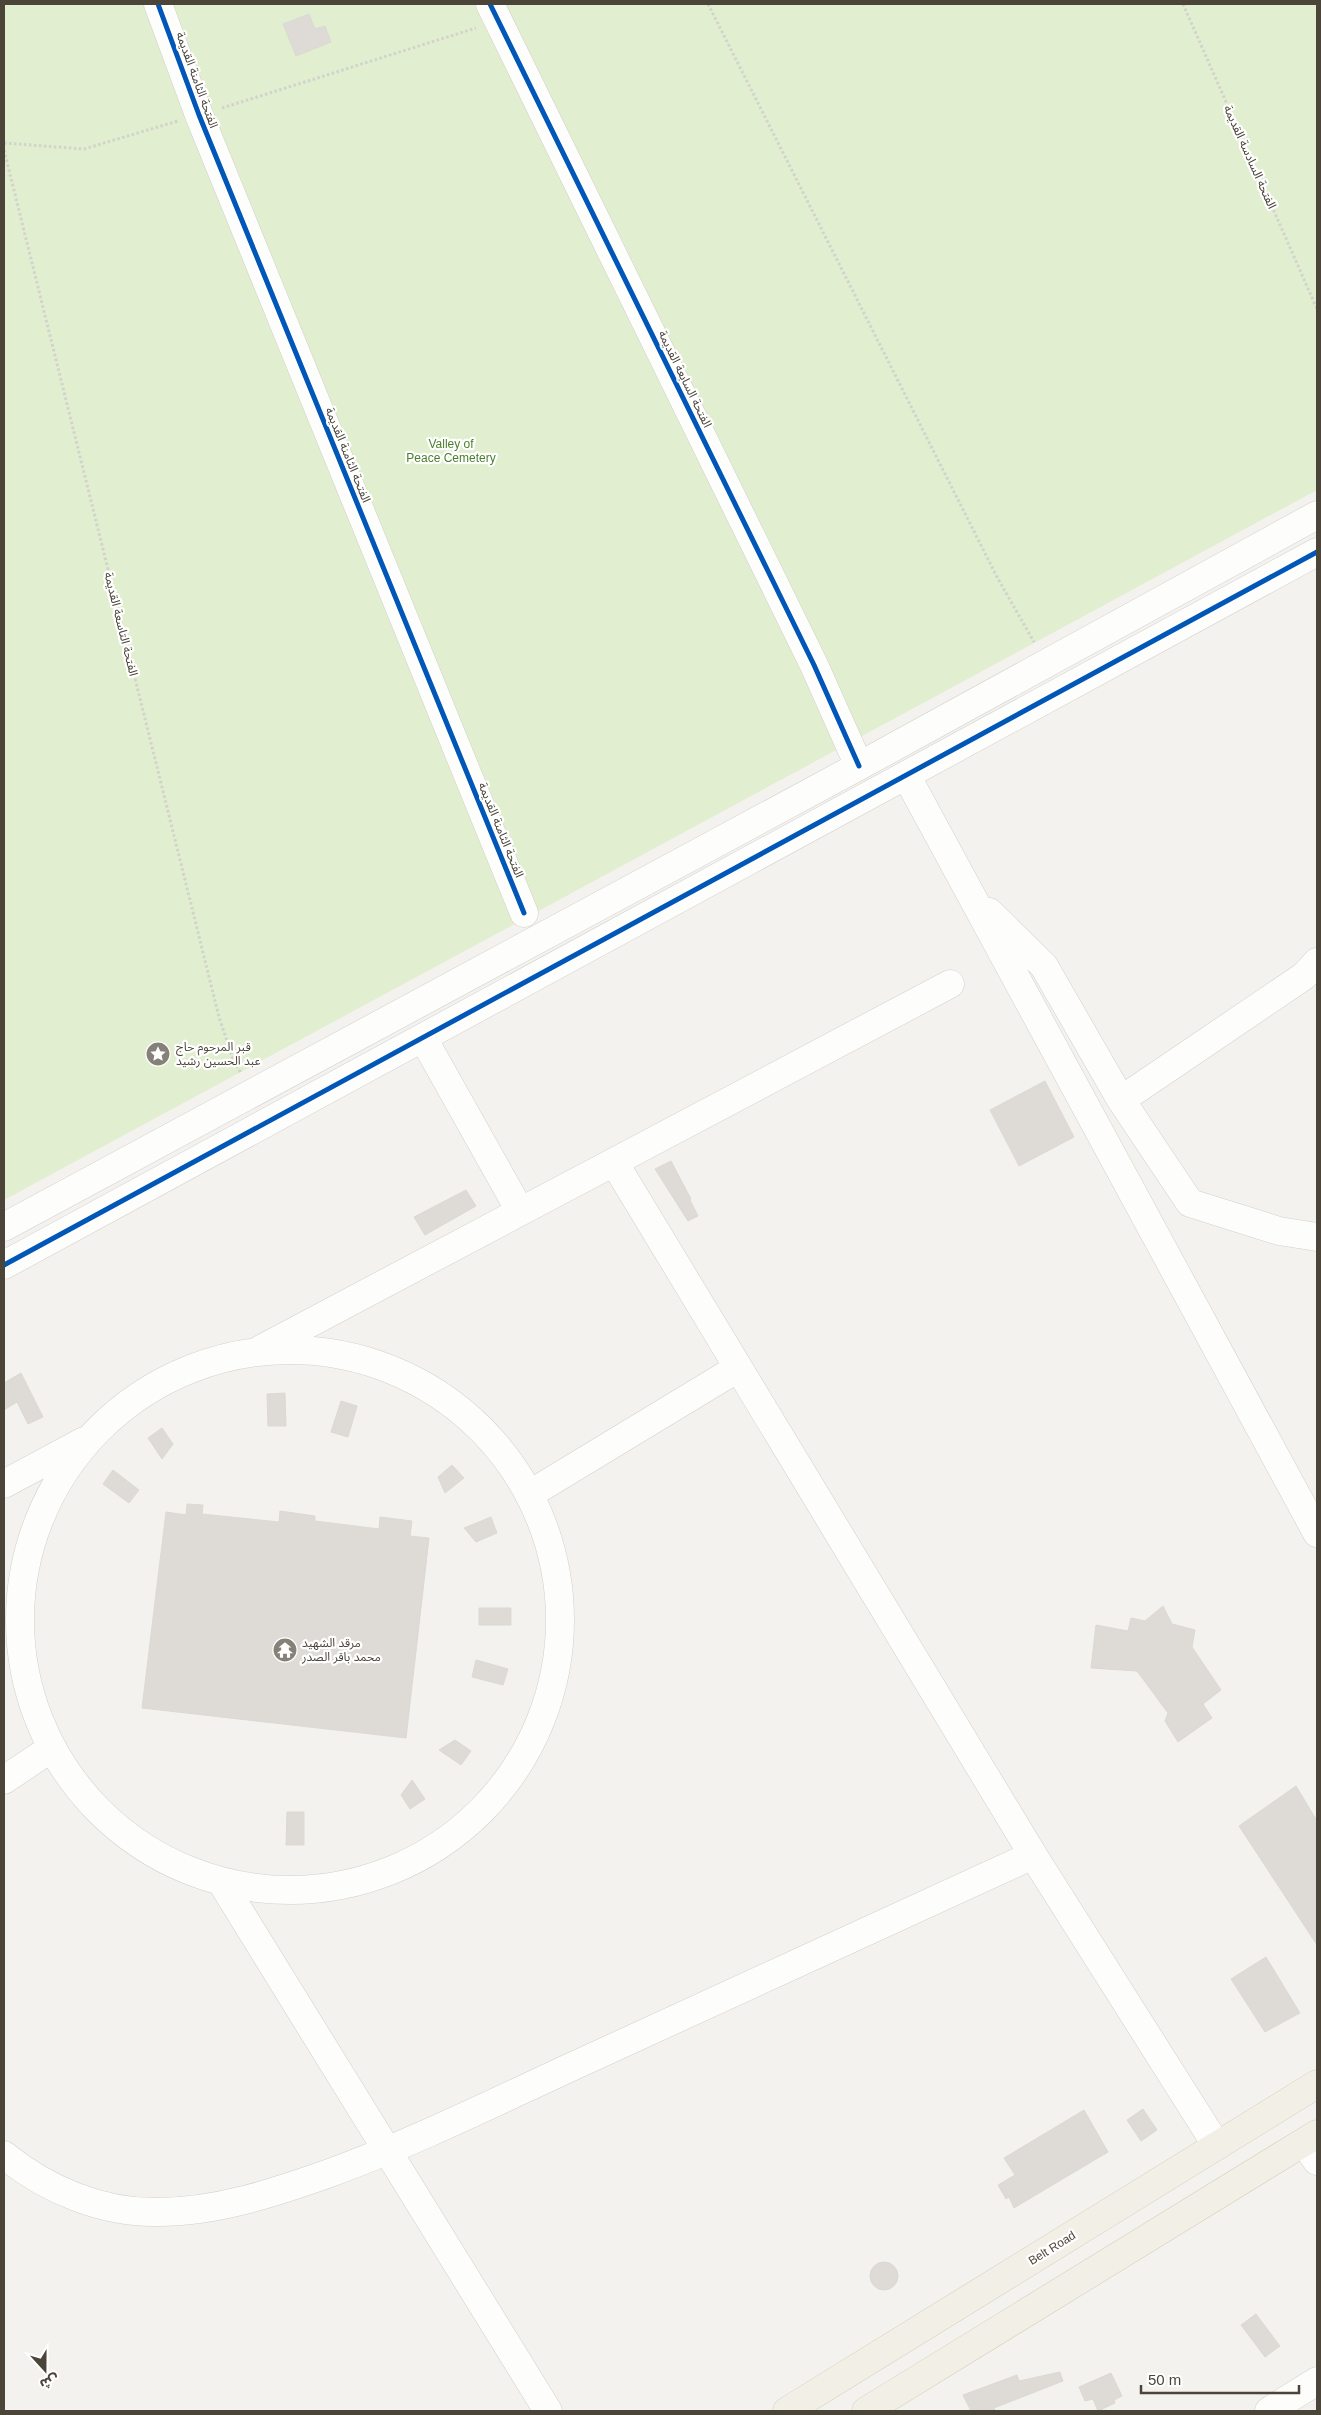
<svg xmlns="http://www.w3.org/2000/svg" width="1321" height="2415" font-family="Arial,'Noto Sans Arabic',sans-serif">
  <style>
    .green { fill: #e1eecf }
    .building { fill: #dedbd6; stroke: #dcd9d4 }
    .lines { fill: none; stroke-linecap: round; stroke-linejoin: round }
    .minor-casing { stroke: #d2d0cb; stroke-width: 29 }
    .major-casing { stroke: #d6cebb; stroke-width: 29 }
    .path { stroke: #d3d2cc; stroke-width: 3; stroke-dasharray: 2.5 2.5; stroke-linecap: butt }
    .minor { stroke: #fdfdfc; stroke-width: 28 }
    .major { stroke: #f2efe6; stroke-width: 28 }
    .cycleway-casing { stroke: #fff; stroke-width: 8 }
    .cycleway { stroke: #0057b8; stroke-width: 5 }
    .labels { text-anchor: middle; stroke-width: 4.5; stroke-linejoin: round; paint-order: stroke }
    .street-label { font-size: 12px; fill: #4b4439; stroke: #fff }
    .park-label { font-size: 12px; fill: #4a7f2a; stroke: #fff }
    .poi-label { font-size: 12px; fill: #4b4439; stroke: #fff; text-anchor: start }
  </style>
  <rect width="100%" height="100%" fill="#f4f2ee"/>
  <path class="green" d="M4,4H1317V490L4,1200Z"/>
  <path class="building" d="M309,14L315,29L325,26L331,42L296,56L283,24Z
    M1045,1081L1074,1137L1019,1166L990,1110Z
    M671,1161L691,1199L690,1200L698,1216L688,1221L655,1169Z
    M466,1190L476,1206L425,1235L414,1217Z
    M21,1373L43,1417L28,1424L17,1402L4,1410V1383Z
    M285,1393L286,1426H268L267,1394Z
    M341,1401L357,1406L348,1437L331,1432Z
    M162,1428L173,1444L162,1459L148,1438Z
    M452,1465L464,1478L445,1493L438,1477Z
    M113,1470L139,1490L129,1503L103,1484Z
    M187,1504L203,1505L202,1514L279,1522L280,1511L315,1516V1521L379,1529L380,1517L412,1521L410,1536L429,1538L406,1738L142,1708L166,1512L186,1515Z
    M491,1517L497,1533L476,1542L464,1528Z
    M1163,1606L1172,1624L1195,1630L1192,1647L1221,1690L1203,1704L1212,1718L1178,1742L1165,1721L1168,1713L1137,1671L1091,1668L1096,1625L1128,1631L1131,1618L1145,1621Z
    M479,1608H511V1625H479Z
    M476,1660L508,1669L503,1685L472,1677Z
    M455,1740L471,1751L461,1765L439,1750Z
    M412,1780L425,1799L410,1809L401,1795Z
    M1296,1786L1317,1821V1945L1239,1826Z
    M287,1812H304V1845H286Z
    M1266,1957L1300,2013L1265,2032L1231,1979Z
    M1143,2109L1157,2130L1141,2141L1127,2120Z
    M1084,2110L1108,2152L1014,2208L1009,2197L1006,2199L998,2185L1015,2175L1004,2158Z
    M870 2276a14 14 0 1 1 28 0a14 14 0 1 1-28 0Z
    M1256,2314L1280,2346L1265,2357L1241,2325Z
    M1060,2372L1063,2381L994,2408L995,2411H971L963,2395L1017,2375L1019,2381Z
    M1111,2373L1122,2396L1114,2400L1115,2403L1098,2411L1093,2399L1085,2401L1079,2387Z"/>
  <g class="lines">
    <defs>
      <path id="minor" d="M158,4L199,115L524,913
        M490,4L814,665L859,766
        M906,775L1317,1533
        M989,912L1044,966L1121,1100L1190,1203L1279,1231L1317,1237
        M423,1038L520,1211
        M1121,1100L1304,976L1317,962
        M614,1162L1033,1855L1217,2146
        M4,1227L859,766L1317,515
        M4,1265L1317,552
        M261,1349L950,984
        M20 1620a270 270 0 1 1 540 0a270 270 0 1 1-540 0Z
        M4,1484L84,1441
        M530,1494L738,1368
        M4,1780L50,1749
        M222,1883L548,2411
        M1304,2143L1317,2161
        M4,2155C47,2190 102,2213 158,2212C216,2212 273,2193 327,2174C410,2144 489,2105 569,2068C724,1997 878,1926 1033,1855
        M1269,2411L1317,2381"/>
      <path id="major" d="M787,2411L1317,2084
        M866,2411L1317,2134"/>
    </defs>
    <use href="#minor" class="minor-casing"/>
    <use href="#major" class="major-casing"/>
    <path class="path" d="M708,4L997,577L1034,642
      M1183,4L1317,309
      M222,108L476,28
      M4,143L84,149L178,121
      M4,150L219,1017L234,1062L241,1073"/>
    <use href="#minor" class="minor"/>
    <use href="#major" class="major"/>
    <defs>
      <path id="cycleway" d="M158,4L199,115L524,913
        M490,4L814,665L859,766
        M4,1265L1317,552"/>
    </defs>
    <use href="#cycleway" class="cycleway-casing"/>
    <use href="#cycleway" class="cycleway"/>
  </g>
  <defs>
    <symbol id="sight-disc" viewBox="-11 -11 22 22"><circle r="9.5" fill="#868178" stroke="#fff"/><path d="M0-6L1.8-2.2L6-1.7L2.9 1.2L3.7 5.4L0 3.3L-3.7 5.4L-2.9 1.2L-6-1.7L-1.8-2.2Z" fill="#fff"/></symbol>
    <symbol id="temple-disc" viewBox="-11 -11 22 22"><circle r="9.5" fill="#868178" stroke="#fff"/><path d="M0-6L5-2H3V0L6.5 2.5H4V6H1.5V3h-3V6H-4V2.5H-6.5L-3 0V-2H-5Z" fill="#fff"/></symbol>
  </defs>
  <g fill-rule="evenodd">
    <use href="#sight-disc" x="144" y="1040" width="28" height="28"/>
    <use href="#temple-disc" x="271" y="1636" width="28" height="28"/>
  </g>
  <g class="labels">
    <g class="street-label">
      <text transform="translate(197 80) rotate(70)" y="4">الفتحة الثامنة القديمة</text>
      <text transform="translate(1250 157) rotate(66)" y="4">الفتحة السادسة القديمة</text>
      <text transform="translate(685 379) rotate(64)" y="4">الفتحة السابعة القديمة</text>
      <text transform="translate(348 455) rotate(68)" y="4">الفتحة الثامنة القديمة</text>
      <text transform="translate(121 624) rotate(76)" y="4">الفتحة التاسعة القديمة</text>
      <text transform="translate(501 830) rotate(68)" y="4">الفتحة الثامنة القديمة</text>
      <text transform="translate(1052 2248) rotate(-32)" y="4">Belt Road</text>
    </g>
    <g class="park-label">
      <text x="451" y="448">Valley of<tspan x="451" dy="14">Peace Cemetery</tspan></text>
    </g>
    <g class="poi-label">
      <text x="176" y="1051">قبر المرحوم حاج<tspan x="176" dy="14">عبد الحسين رشيد</tspan></text>
      <text x="302" y="1647">مرقد الشهيد<tspan x="302" dy="14">محمد باقر الصدر</tspan></text>
    </g>
  </g>
  <rect width="1321" height="2415" fill="none" stroke="#4b4439" stroke-width="10"/>
  <g transform="translate(45 2370) rotate(159)" stroke="#ffffff" stroke-width="4" paint-order="stroke">
  <path d="M0-4L9 19L0 12L-9 19Z" fill="#4b4439"/>
  <text y="-8" font-size="14" font-weight="bold" text-anchor="middle" fill="#4b4439">ش</text>
  </g>
  <path d="M1141 2385v8h158v-8" fill="none" stroke="#4b4439" stroke-width="2.5"/>
  <text x="1148" y="2385" font-size="15" fill="#4b4439" stroke="#ffffff" stroke-width="4" paint-order="stroke">50 m</text>
</svg>
